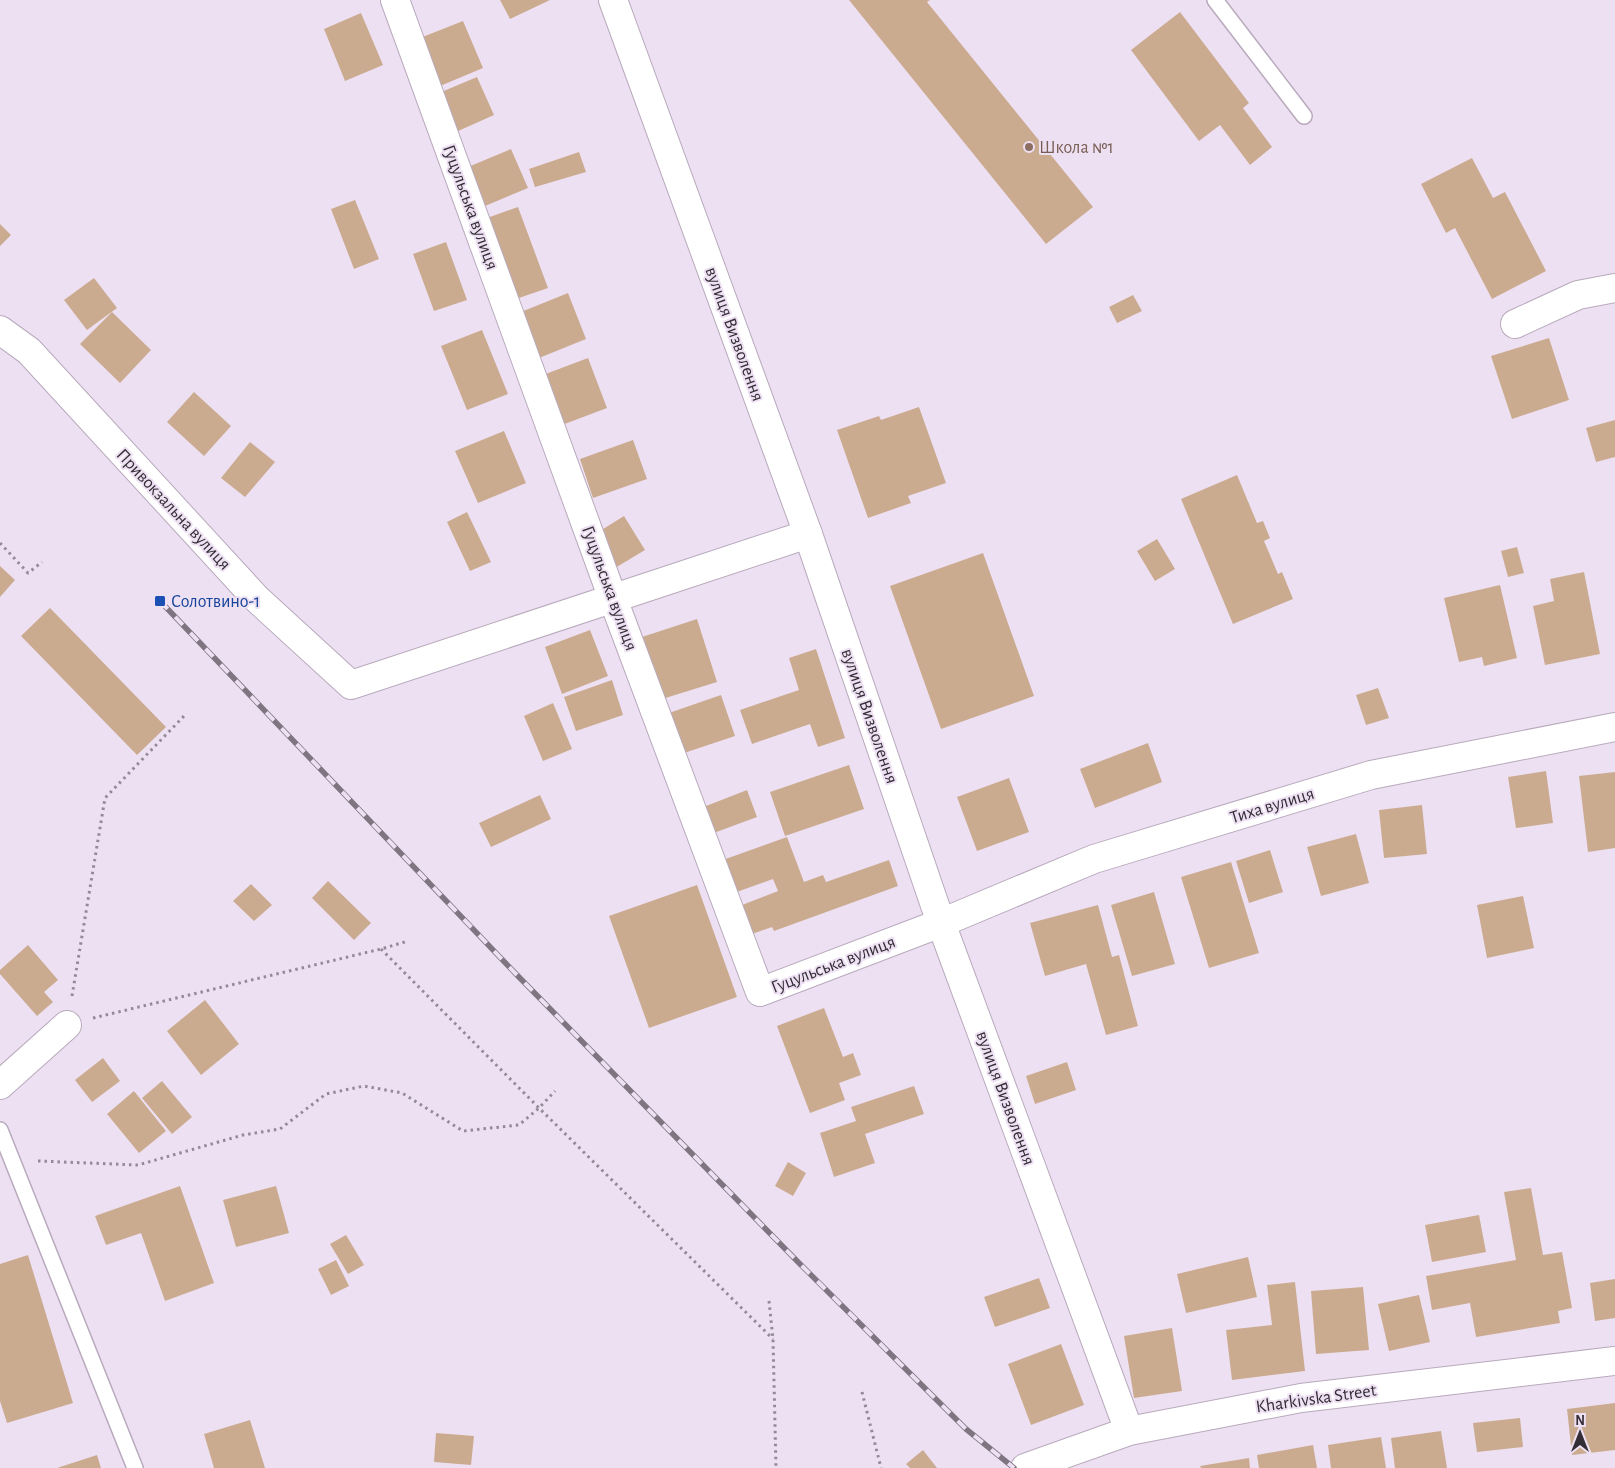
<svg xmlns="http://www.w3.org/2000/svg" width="1615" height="1468" font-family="'Alegreya Sans',sans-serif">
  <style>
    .building { fill: #cbab90 }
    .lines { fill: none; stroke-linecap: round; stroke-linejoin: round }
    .service-casing { stroke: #b8aabc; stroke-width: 18 }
    .minor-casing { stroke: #b8aabc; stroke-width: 30 }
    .tertiary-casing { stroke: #b8aabc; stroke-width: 30 }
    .path { stroke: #948a97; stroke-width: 3; stroke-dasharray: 2.5 4; stroke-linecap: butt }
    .service { stroke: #fff; stroke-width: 15 }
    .minor { stroke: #fff; stroke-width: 28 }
    .tertiary { stroke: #fff; stroke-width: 28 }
    .rail-casing { stroke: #7e7581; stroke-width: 5.5 }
    .rail { stroke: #eee0f3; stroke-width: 4; stroke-dasharray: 11; stroke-linecap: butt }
    .education-dot { fill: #8d6e63; stroke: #eee0f3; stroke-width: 2 }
    .transit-dot { fill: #1a4fb4; stroke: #eee0f3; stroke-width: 2 }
    .labels { text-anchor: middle; stroke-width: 4; stroke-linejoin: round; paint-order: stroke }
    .education-label { font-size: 18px; fill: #785e54; stroke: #eee0f3; text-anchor: start }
    .street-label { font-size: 18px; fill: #332e35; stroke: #eee0f3 }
    .transit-label { font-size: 18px; fill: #164399; stroke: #eee0f3; text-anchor: start }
  </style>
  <rect width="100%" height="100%" fill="#eee0f3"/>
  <path class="building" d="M500,0H550L510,19Z
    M849,0H930L927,2L1093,207L1046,244Z
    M1180,12L1249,103L1243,108L1272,147L1250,165L1220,125L1199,141L1131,50Z
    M361,13L383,65L345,81L324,29Z
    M463,21L483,68L440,86L420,38Z
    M477,77L494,115L456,132L439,93Z
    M511,149L528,188L485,206L468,167Z
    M579,152L586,172L535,187L529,169Z
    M1472,158L1493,198L1505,192L1546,271L1492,299L1455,228L1446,233L1421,184Z
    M355,200L379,259L354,269L331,209Z
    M518,207L548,288L513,300L484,219Z
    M0,224L11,235L0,246Z
    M446,242L467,300L434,311L413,254Z
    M94,278L117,308L87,330L64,300Z
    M568,293L586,339L539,358L521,312Z
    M1133,295L1142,311L1117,323L1109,307Z
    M112,312L151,350L120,383L80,344Z
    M482,330L508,394L467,410L441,346Z
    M1549,338L1569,400L1512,419L1491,356Z
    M588,358L607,408L562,425L543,375Z
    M194,392L231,426L204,456L167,422Z
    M919,407L946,483L908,496L911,503L868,518L837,430L879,416L881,420Z
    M1615,420V457L1596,462L1586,428Z
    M504,431L526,483L478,503L455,451Z
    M633,440L647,479L593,498L580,459Z
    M250,442L275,462L245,497L221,478Z
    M1237,475L1257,523L1263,521L1270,538L1264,541L1278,574L1282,572L1293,599L1233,624L1181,499Z
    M467,512L491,562L470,571L447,522Z
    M624,516L645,550L615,568L595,534Z
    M1157,539L1175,569L1155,581L1137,551Z
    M1517,547L1524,573L1508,577L1501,551Z
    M983,553L1034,696L941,729L890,586Z
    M0,566L15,580L0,597Z
    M1584,572L1600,654L1545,665L1533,606L1554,601L1550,579Z
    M1500,585L1517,658L1484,666L1482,657L1459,662L1444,598Z
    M50,608L166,727L137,755L21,636Z
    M697,619L717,682L659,700L639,638Z
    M590,630L608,676L562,694L545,647Z
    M816,649L845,738L818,747L810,724L752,744L740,710L799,690L789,658Z
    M612,680L623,715L576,731L564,697Z
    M1378,688L1389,718L1366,725L1356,695Z
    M721,695L735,736L681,754L666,714Z
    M553,703L572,749L543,761L524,716Z
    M1148,743L1162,782L1095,808L1080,769Z
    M849,765L864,809L785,836L770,792Z
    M1546,771L1553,823L1516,828L1508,777Z
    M1615,772V848L1588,852L1579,776Z
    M1009,778L1029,832L977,851L957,797Z
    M747,790L757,817L711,834L701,808Z
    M540,795L551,819L491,847L479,823Z
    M1422,805L1427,854L1384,858L1379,810Z
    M1356,834L1369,883L1321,896L1307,847Z
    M787,837L804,882L823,875L826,882L889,860L898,886L774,931L772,927L752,934L742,905L778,891L773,879L731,894L720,861Z
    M1270,850L1283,892L1249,903L1236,861Z
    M1231,862L1259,953L1209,968L1181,877Z
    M328,881L371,923L354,940L312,898Z
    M251,884L272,905L254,921L233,901Z
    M697,885L737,997L649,1028L609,916Z
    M1154,892L1175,964L1132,976L1111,905Z
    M1523,896L1534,948L1487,958L1477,905Z
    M1098,905L1112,957L1119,955L1138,1026L1106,1035L1086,964L1045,976L1030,923Z
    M28,945L58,980L44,992L53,1002L37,1016L0,974V970Z
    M205,1000L239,1044L201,1075L167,1031Z
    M824,1008L843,1057L853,1053L861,1075L839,1083L845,1100L810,1113L777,1026Z
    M103,1058L120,1081L92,1102L75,1080Z
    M1067,1062L1076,1090L1035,1104L1026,1076Z
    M162,1081L192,1117L172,1134L142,1098Z
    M914,1086L924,1114L865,1134L875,1163L834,1177L820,1133L856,1121L851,1107Z
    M134,1091L166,1131L139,1153L107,1114Z
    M788,1162L806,1173L793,1196L775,1186Z
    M180,1186L214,1283L165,1301L141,1233L106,1245L95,1216Z
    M276,1186L289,1233L236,1247L223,1200Z
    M1531,1188L1543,1255L1562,1252L1572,1308L1558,1311L1560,1323L1476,1337L1470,1303L1432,1310L1426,1276L1516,1260L1504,1192Z
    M1479,1215L1486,1252L1432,1262L1425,1225Z
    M346,1235L364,1265L348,1274L330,1244Z
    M28,1255L73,1403L7,1423L0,1401V1264Z
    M1248,1257L1257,1297L1186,1313L1177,1274Z
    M336,1260L349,1286L331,1295L318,1269Z
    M1039,1278L1050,1308L995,1327L984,1297Z
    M1615,1279V1318L1595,1321L1590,1283Z
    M1295,1282L1305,1371L1232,1380L1226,1330L1272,1325L1267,1285Z
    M1363,1287L1369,1350L1316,1354L1311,1291Z
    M1419,1295L1430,1342L1389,1351L1378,1304Z
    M1172,1328L1182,1391L1134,1398L1124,1336Z
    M1061,1344L1084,1405L1031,1425L1008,1364Z
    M1615,1403V1450L1572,1455L1567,1409Z
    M1520,1418L1523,1447L1477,1452L1473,1423Z
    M250,1420L265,1468H214L204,1434Z
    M1441,1431L1447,1468H1395L1391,1438Z
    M436,1433L474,1436L471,1465L434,1462Z
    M1381,1437L1386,1468H1331L1328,1445Z
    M1313,1445L1317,1468H1259L1257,1455Z
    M923,1450L937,1468H910L906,1464Z
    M97,1455L101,1468H57Z
    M1249,1458L1250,1468H1201L1200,1466Z"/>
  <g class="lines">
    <defs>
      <path id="service" d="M1215,0L1304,116
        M0,1130L135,1468"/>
      <path id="minor" d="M395,0L613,599L760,992L941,923L1094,859L1371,775L1615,727
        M1515,324L1578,295L1615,288
        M0,330L29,351L256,598L351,685L808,534
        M0,1085L67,1025"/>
      <path id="tertiary" d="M613,0L808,534L941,923L1129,1431
        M1025,1468L1129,1431L1301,1398L1615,1361"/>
    </defs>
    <use href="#service" class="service-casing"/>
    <use href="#minor" class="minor-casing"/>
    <use href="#tertiary" class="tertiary-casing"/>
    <path class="path" d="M0,543L28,573L42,562
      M381,949L539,1108L773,1339
      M72,996L105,798L185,715
      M93,1018L381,949L408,941
      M38,1161L138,1165L243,1135L280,1129L326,1094L364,1086L402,1093L463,1131L519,1125L539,1108L555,1091
      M769,1301L773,1339L776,1468
      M862,1392L881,1468"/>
    <use href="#service" class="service"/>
    <use href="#minor" class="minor"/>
    <use href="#tertiary" class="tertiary"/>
    <defs>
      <path id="rail" d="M160,601L516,974L799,1263L966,1429L1014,1468"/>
    </defs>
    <use href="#rail" class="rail-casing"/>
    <use href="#rail" class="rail"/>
  </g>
  <circle class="education-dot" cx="1029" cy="147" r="5"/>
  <rect class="transit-dot" x="154" y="595" width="12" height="12" rx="2.5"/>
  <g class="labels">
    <g class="education-label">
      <text x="1039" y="153">Школа №1</text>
    </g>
    <g class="street-label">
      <text transform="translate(471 207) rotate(70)" y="6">Гуцульська вулиця</text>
      <text transform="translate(735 334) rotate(70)" y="6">вулиця Визволення</text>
      <text transform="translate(174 509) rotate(47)" y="6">Привокзальна вулиця</text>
      <text transform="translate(610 588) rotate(70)" y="6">Гуцульська вулиця</text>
      <text transform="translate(870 716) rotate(71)" y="6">вулиця Визволення</text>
      <text transform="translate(1272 805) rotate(-17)" y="6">Тиха вулиця</text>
      <text transform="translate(833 964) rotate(-21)" y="6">Гуцульська вулиця</text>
      <text transform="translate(1006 1098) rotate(70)" y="6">вулиця Визволення</text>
      <text transform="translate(1316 1398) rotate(-8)" y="6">Kharkivska Street</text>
    </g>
    <g class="transit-label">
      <text x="171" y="607">Солотвино-1</text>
    </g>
  </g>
  <g transform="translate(1580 1433)" stroke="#eee0f3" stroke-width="4" paint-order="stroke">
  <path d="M0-4L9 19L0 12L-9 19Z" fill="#332e35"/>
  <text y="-8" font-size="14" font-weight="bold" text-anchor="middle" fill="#332e35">N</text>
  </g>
</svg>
